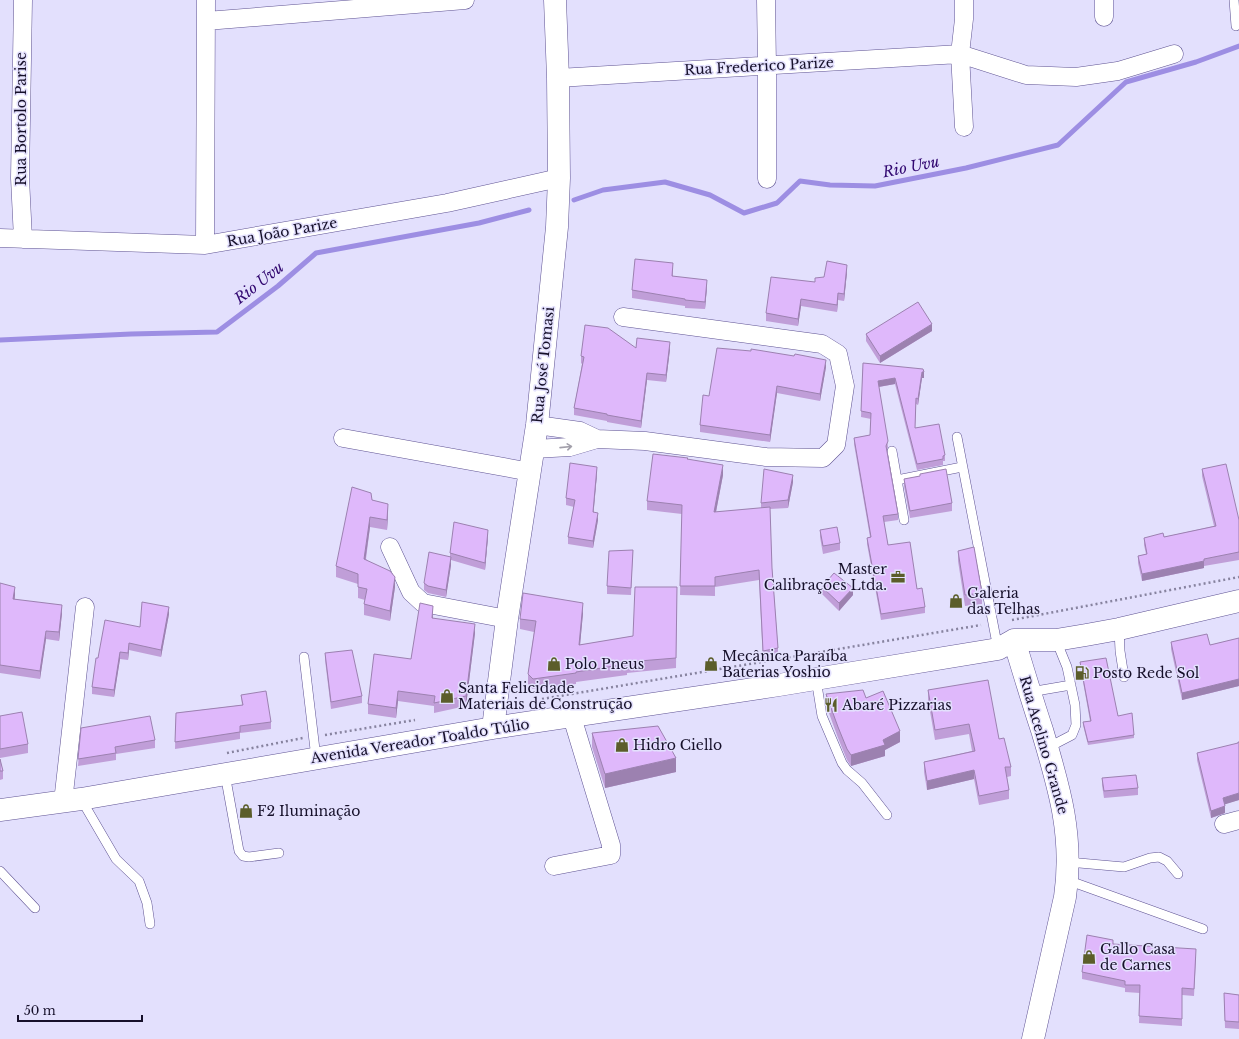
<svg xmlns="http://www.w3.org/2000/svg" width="1239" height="1039" font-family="'Libre Baskerville',serif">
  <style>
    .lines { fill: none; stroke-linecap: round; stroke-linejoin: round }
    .stream { stroke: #9d8ee3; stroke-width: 5 }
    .lane-casing { stroke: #5f5393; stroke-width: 10 }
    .street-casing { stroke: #5f5393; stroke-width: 19 }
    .secondary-casing { stroke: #5f5393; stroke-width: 23 }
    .path { stroke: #87839f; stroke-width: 2.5; stroke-dasharray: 2 3; stroke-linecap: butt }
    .lane { stroke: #fff; stroke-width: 9 }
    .street { stroke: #fff; stroke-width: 18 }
    .secondary { stroke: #fff; stroke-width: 22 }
    .wall { fill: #c09ed8 }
    .shaded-wall { fill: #9c81b0 }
    .building { fill: #dfb8fb; stroke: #9c81b0 }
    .oneway { stroke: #a29faa }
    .labels { text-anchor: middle; stroke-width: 3; stroke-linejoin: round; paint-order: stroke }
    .street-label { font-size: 14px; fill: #16102a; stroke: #e3e0fd }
    .poi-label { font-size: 14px; fill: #16102a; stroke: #e3e0fd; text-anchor: start }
    .water-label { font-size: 15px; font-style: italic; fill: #320871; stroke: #e3e0fd }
  </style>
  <rect width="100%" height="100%" fill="#e3e0fd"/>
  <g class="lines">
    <path class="stream" d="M574,200L603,190L665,182L710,195L744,213L777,203L800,181L830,185L875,186L966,168L1058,145L1126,82L1196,62L1239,46
      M0,340L131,334L217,332L278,286L316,253L479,223L529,210"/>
    <defs>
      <path id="lane" d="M1234,0L1236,26
        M957,437L998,649
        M892,451L904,520
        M897,480L962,467
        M1119,629L1120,651L1124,677
        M304,657L316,758
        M816,679L822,716L842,763L847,770L862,783L887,815
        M1030,692L1071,685
        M1047,748L1072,735L1076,725L1075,705L1067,667L1056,640
        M225,774L239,851L243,856L249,857L279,853
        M81,799L116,859L139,881L147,903L150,924
        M1068,862L1124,867L1150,858L1159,857L1167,861L1178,874
        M0,871L35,908
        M1067,880L1203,929"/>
      <path id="street" d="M23,0L20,178L23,239
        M766,0L767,66V179
        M1104,17V0
        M206,21L465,0
        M558,78L960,54L1026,75L1076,77L1118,71L1174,54
        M964,127L960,54L964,19V0
        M0,238L205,245L447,203L559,178
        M205,245L206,0
        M537,425L580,431L597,439
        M343,438L531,472
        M534,449L570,447L597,439L645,441L766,457L823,458L836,445L845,386L838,354L822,344L623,317
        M390,547L411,592L423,603L507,619
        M63,802L85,607
        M1224,824L1239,820
        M554,866L611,855V845L572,717"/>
      <path id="secondary" d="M1014,640C1023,670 1032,700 1042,730C1059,787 1074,836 1065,897L1033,1039
        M493,728L507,619L537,425L557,227L559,178L558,78L555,0
        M0,810L81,799L493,728L779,685L998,649L1014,640H1056L1086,635L1119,629L1239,601"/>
    </defs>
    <use href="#lane" class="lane-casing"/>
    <use href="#street" class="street-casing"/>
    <use href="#secondary" class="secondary-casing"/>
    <path class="path" d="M1012,620L1239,577
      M542,699L981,625
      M325,735L415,720
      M227,753L303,738"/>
    <use href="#lane" class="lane"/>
    <use href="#street" class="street"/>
    <use href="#secondary" class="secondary"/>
  </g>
  <path class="wall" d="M673,270V276L707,287L705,309L685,308V306L632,298V290Z
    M847,272L844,301L838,300L837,312L801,306L798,326L766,321V313L815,282L824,277Z
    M932,331L880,363L866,341V334Z
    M636,348L670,349L666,382L647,380L641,428L607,422V421L574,415V408L582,364L581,363V356Z
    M863,363L924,378H922L918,405L916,404L915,428L945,455V461H943V465L917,470L895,384L879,387L888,447L887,450L898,514V520L884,522L888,545L917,589L925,607V613L881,620L867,544V538L870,537L854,444V438L870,435L871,419L861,417Z
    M826,367L820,401L777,393L770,442L700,432V425L709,396Z
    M688,459L723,475L716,512L761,508V503L793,482L788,508L770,509L772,568L778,648V658L763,661L759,580L715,587V596L680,595L682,514L647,510V501Z
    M1202,469L1239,520V560L1204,566V568L1142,581L1138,563V556L1146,554L1144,545V538L1164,537L1214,526L1202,476Z
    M597,474L593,512L598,520L593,548L568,544V537L574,507L566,505V498Z
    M920,474L952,503V511L910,518L904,486V479L920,476Z
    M372,500L388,514L387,530L370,527L366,559L395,587L390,621L364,615V604L365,600L358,598V584L336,577V566Z
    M820,530L840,543V550L823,554L820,537Z
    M488,537L485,570L451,560V565L446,597L428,593L424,590V583L450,557V553Z
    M633,550L631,595L607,594V586Z
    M958,551L982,593V604L965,606L958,561Z
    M0,583L15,595V599L62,613L59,641L46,639L40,679L0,673Z
    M677,587L676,668L627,673V675L576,682V684L533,689L528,684V674L534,632L520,629V619L583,613L580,645L633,636Z
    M822,587L853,595L839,611L822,594Z
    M169,614L161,657L129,650L128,660L120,659L114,697L92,694V687L98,658L140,627Z
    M433,616V618L475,633L466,706L434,713V706L398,701L396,718L368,714V704L411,659Z
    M1239,638V686L1182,700L1171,649V642L1210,645Z
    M325,653L362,696V703L331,709L325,660Z
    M1080,662L1118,716L1134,735V738L1088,745L1083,725V722L1090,721L1080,665Z
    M928,690L999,739L1011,767V776L1007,777L1009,790V799L979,805L974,779L927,790L924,772V762L972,751L969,734L935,740L928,700Z
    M826,694L866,698L900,742L885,750V756L851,766L847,760L838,738L826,705Z
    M241,695L271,722V729L240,733V739L175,749L176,713L242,705Z
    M0,716L28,744V753L0,758Z
    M81,728L155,740V748L116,754V760L78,766Z
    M592,733L676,772L605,788L592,747Z
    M1197,753L1239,800L1224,804L1225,813L1211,818L1197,760Z
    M0,759L3,771V779L0,780Z
    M1102,778L1138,788V795L1104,798L1102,785Z
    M1113,944L1196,957L1194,996L1182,995V1026L1139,1023L1140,993L1125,992V988L1082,979V972Z
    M1224,993L1239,995V1029L1225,1028Z"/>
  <path class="shaded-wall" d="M847,265V272L844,301V294Z
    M707,280V287L705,309V302Z
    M838,293V300L837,312V305Z
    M801,299V306L798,326V319Z
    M932,324V331L880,363V356Z
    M670,342V349L666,382V375Z
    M826,360V367L820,401V394Z
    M922,372H924V378H922L918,405V399Z
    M647,373V380L641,428V421Z
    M895,378V384L878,387V381Z
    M777,386V393L770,442V435Z
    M723,465V475L714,522V512Z
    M597,467V474L593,519V512Z
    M793,475V482L788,508V500Z
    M388,504V514L387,530V520Z
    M598,513V520L593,548V541Z
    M370,517V527L364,569V559Z
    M488,530V537L485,570V563Z
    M451,557V565L446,597V590Z
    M1204,561V568L1142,581V574Z
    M395,577V587L390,621V611Z
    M15,587V595L13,608V599Z
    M853,588V595L839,611V603Z
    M583,603V613L579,656V645Z
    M62,605V613L59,641V632Z
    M433,606V616L432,628V618Z
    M169,607V614L161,657V650Z
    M475,624V633L466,706V696Z
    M46,631V639L40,679V671Z
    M129,643V650L128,660V653Z
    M120,652V659L114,697V690Z
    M1239,679V686L1182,700V693Z
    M398,691V701L396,718V708Z
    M900,731V742L885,750V756L851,766V755Z
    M676,758V772L605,788V774Z
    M974,770V779L927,790V781Z
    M1239,793V800L1223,805V798Z
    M1225,806V813L1211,818V811Z"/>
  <path class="building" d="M635,259L673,263L672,276L707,280L705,302L685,300V299L632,290Z
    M827,261L847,265L844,294L838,293L837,305L801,299L798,319L766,313L771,277L815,282V278L824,277Z
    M918,302L932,324L880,356L866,334Z
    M585,325L608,328L636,348L637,338L670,342L666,375L647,373L641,421L607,415V414L574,408L584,357L581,356Z
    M717,348L751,351V349L794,356L795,354L826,360L820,394L777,386L770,435L700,425L703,395L709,396Z
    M863,363L923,369L924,372H922L918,399L916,398L915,428L939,424L945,455L943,456V459L917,464L895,378L878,381L888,441L886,446L898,514L883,516L888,545L910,542L917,589L922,588L925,607L881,614L867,538L871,537L854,438L870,435L871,413L861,411Z
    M653,454L688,458L687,459L723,465L714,512L770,507L772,568L778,648L763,651L759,570L715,577V586H680L682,505L647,501Z
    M570,463L597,467L593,512L598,513L593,541L568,537L575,500L566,498Z
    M1226,464L1239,520V552L1204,559V561L1142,574L1138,556L1147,554L1144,538L1163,533L1164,537L1216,526L1202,469Z
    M764,469L793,475L788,500L761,503Z
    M946,469L952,503L910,511L904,479L920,476V474Z
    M352,487L371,493L372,500L388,504L387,520L370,517L364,559L390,571L395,577L390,611L364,604L367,589L358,587V574L336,566Z
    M454,522L488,530L485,563L450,553Z
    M837,527L840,543L823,546L820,530Z
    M974,547L982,593L965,595L958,551Z
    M633,550L631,588L607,586L609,551Z
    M429,552L451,557L446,590L428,586L424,583Z
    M834,573L853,588L839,603L822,587Z
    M0,583L15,587L13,599L62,605L59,632L46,631L40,671L0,665Z
    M635,587H677L676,658L627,662V664L576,672V673L533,679L528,674L536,621L520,619L523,593L583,603L579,645L633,636Z
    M142,602L169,607L161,650L129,643L128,653L120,652L114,690L92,687L96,658H98L105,620L140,627Z
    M420,603L433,606L432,618L475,624L466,696L434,703L435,696L398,691L396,708L368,704L374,654L411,659Z
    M1207,634L1210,645L1239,638V679L1182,693L1171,642Z
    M352,650L362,696L331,702L325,653Z
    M1106,658L1118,716L1132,713L1134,735L1088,742L1083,722L1091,721L1080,662Z
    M988,680L999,739L1004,738L1011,767H1005L1009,790L979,796L974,770L927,781L924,762L975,751L969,724L935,730L928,690Z
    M863,690L866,698L883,691L900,731L883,740L885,745L851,755L847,749L838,727L826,694Z
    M266,691L271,722L240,726V732L175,742L176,713L243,705L241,695Z
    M22,712L28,744L0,749V716Z
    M150,716L155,740L115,747L116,753L78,759L81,728Z
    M658,726L676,758L605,774L592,733Z
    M1238,742H1239V793L1223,798L1225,806L1211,811L1197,753L1238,743Z
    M0,759L3,771H0Z
    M1136,775L1138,788L1104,791L1102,778Z
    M1087,935L1113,940V944L1196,949L1194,989L1182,988V1019L1139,1016L1140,985H1125V981L1082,972Z
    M1224,993L1239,995V1022L1225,1021Z"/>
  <defs><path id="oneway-shaft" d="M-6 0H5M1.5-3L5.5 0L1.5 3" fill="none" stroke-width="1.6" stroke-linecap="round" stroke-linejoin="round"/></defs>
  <use class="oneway" href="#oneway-shaft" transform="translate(566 447) rotate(-6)"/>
  <defs>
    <symbol id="office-bare" viewBox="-9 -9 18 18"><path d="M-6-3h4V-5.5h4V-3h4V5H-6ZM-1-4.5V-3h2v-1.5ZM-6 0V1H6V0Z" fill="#5b5d2a" stroke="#e3e0fd" stroke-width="2.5" paint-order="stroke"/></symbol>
    <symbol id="shop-bare" viewBox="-9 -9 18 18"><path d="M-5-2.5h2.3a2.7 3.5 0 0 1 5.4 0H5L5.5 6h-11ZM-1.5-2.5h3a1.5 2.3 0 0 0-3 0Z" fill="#5b5d2a" stroke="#e3e0fd" stroke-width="2.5" paint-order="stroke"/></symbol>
    <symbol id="fuel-bare" viewBox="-9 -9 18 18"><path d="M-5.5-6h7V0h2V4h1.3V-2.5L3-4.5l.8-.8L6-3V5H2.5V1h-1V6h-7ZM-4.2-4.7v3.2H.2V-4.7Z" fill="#5b5d2a" stroke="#e3e0fd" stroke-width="2.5" paint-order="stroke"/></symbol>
    <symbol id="restaurant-bare" viewBox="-9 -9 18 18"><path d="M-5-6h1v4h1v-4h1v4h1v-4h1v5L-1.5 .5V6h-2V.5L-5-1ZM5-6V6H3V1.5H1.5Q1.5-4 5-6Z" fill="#5b5d2a" stroke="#e3e0fd" stroke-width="2.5" paint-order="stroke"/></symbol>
  </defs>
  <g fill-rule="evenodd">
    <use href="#office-bare" x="888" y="567" width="20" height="20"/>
    <use href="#shop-bare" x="946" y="591" width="20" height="20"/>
    <use href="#shop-bare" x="544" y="654" width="20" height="20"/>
    <use href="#shop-bare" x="701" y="654" width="20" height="20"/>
    <use href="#fuel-bare" x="1072" y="663" width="20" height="20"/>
    <use href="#shop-bare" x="437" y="686" width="20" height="20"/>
    <use href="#restaurant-bare" x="821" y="695" width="20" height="20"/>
    <use href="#shop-bare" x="612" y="735" width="20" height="20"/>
    <use href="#shop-bare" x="236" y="801" width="20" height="20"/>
    <use href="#shop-bare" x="1079" y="947" width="20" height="20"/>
  </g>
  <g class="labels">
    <g class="street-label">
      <text transform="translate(759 66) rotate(-3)" y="5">Rua Frederico Parize</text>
      <text transform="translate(21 119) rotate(-90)" y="5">Rua Bortolo Parise</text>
      <text transform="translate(282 232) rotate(-10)" y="5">Rua João Parize</text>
      <text transform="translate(543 365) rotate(-84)" y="5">Rua José Tomasi</text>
      <text transform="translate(420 741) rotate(-9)" y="5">Avenida Vereador Toaldo Túlio</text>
      <text transform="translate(1044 745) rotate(74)" y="5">Rua Acelino Grande</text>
    </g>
    <g class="poi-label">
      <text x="887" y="574" text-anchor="end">Master<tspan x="887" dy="16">Calibrações Ltda.</tspan></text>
      <text x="967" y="598">Galeria<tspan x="967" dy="16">das Telhas</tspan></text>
      <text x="722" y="661">Mecânica Paraíba<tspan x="722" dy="16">Baterias Yoshio</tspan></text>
      <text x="565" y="669">Polo Pneus</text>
      <text x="1093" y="678">Posto Rede Sol</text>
      <text x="458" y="693">Santa Felicidade<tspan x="458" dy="16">Materiais de Construção</tspan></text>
      <text x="842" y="710">Abaré Pizzarias</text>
      <text x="633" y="750">Hidro Ciello</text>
      <text x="257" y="816">F2 Iluminação</text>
      <text x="1100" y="954">Gallo Casa<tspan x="1100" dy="16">de Carnes</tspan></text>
    </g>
    <g class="water-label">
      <text transform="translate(911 167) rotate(-11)" y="5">Rio Uvu</text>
      <text transform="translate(259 283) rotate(-38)" y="5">Rio Uvu</text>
    </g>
  </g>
  <path d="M18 1015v6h124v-6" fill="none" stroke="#16102a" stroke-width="2"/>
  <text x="24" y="1015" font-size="12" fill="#16102a" stroke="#e3e0fd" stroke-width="3" paint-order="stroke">50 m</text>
</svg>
